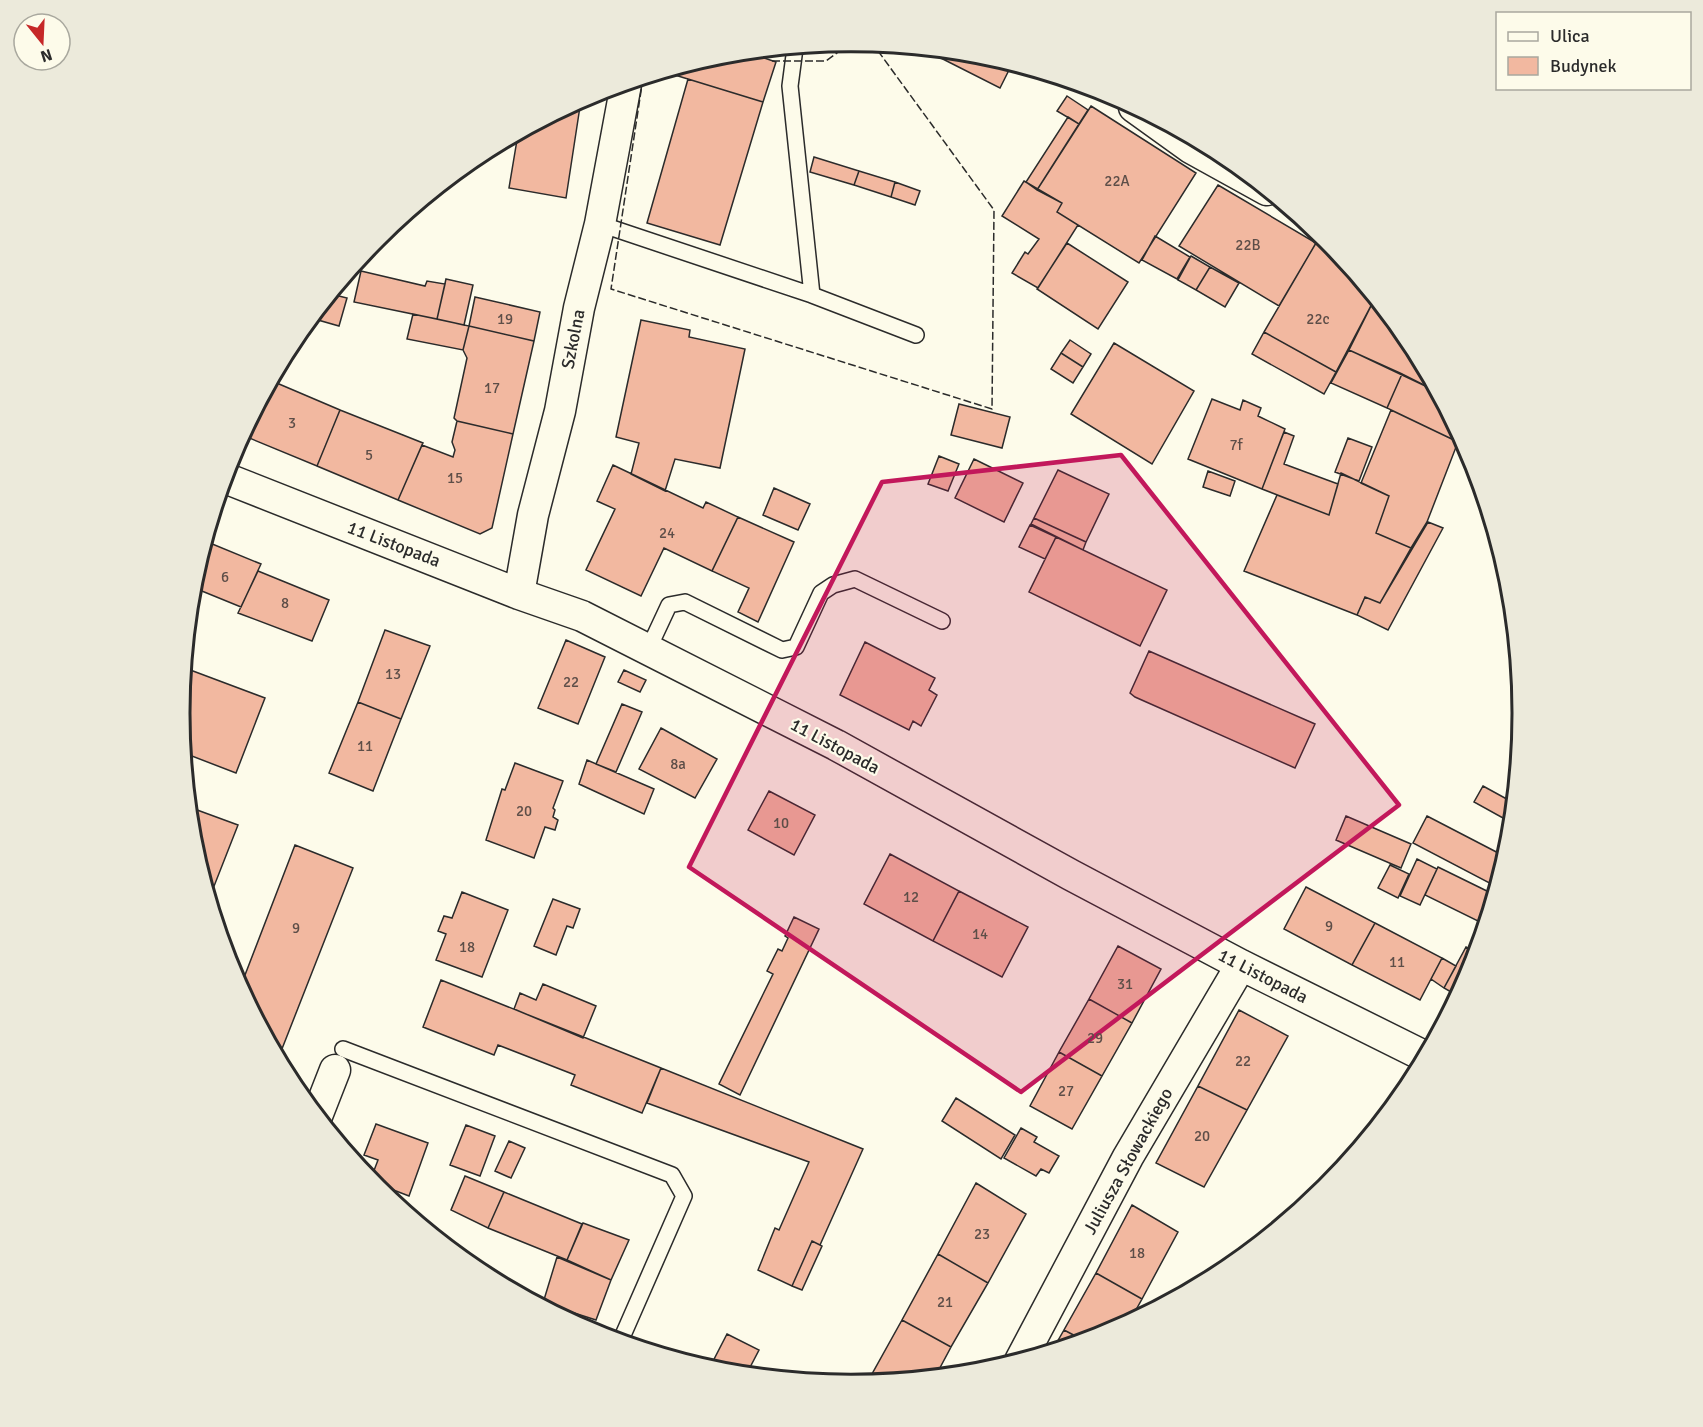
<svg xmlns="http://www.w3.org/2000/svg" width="1703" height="1427" font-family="Signika,sans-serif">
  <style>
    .building { fill: #f2b8a0; stroke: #2b2b2b; stroke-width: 1.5 }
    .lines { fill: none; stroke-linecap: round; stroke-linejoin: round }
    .service-casing { stroke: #2b2b2b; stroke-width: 18 }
    .minor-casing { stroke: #2b2b2b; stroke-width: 33 }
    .service { stroke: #fdfbea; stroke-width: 15 }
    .minor { stroke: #fdfbea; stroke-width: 30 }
    .fence { stroke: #2b2b2b; stroke-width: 1.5; stroke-dasharray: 8 3; stroke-linecap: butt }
    .marked { fill: #c2185b; fill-opacity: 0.2; stroke: #c2185b; stroke-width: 4.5; stroke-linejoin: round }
    .labels { text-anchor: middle; stroke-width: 4.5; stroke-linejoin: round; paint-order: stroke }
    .number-label { font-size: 15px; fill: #5d4e48 }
    .street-label { font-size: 18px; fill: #2b2b2b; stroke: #fdfbea }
    .rim { fill: none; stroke: #2b2b2b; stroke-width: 3 }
  </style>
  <rect width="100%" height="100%" fill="#fdfbea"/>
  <path class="building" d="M923,49L983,55L1012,64L1000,88Z
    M746,52L776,62L763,102L665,72L721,55Z
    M688,79L763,102L720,245L647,223Z
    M1067,96L1088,110L1079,124L1057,111Z
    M581,100L566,198L509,188L518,134L525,135L526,130Z
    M1091,106L1196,173L1139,263L1057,212L1062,203L1037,190Z
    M1068,117L1079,124L1037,190L1026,182Z
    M814,157L859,171L854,185L810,172Z
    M859,171L895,182L891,197L854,185Z
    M1024,181L1062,203L1057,212L1078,225L1038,288L1012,273L1025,252L1028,254L1039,239L1002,216Z
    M895,182L920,191L915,205L891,197Z
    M1218,185L1316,243L1279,306L1179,246Z
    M1155,236L1190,257L1177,279L1142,260Z
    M1067,243L1128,282L1098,329L1037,289Z
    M1316,243L1341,257L1375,298L1336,372L1264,332Z
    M1191,256L1210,267L1196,290L1178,280Z
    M1210,267L1239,283L1225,307L1196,290Z
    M361,271L425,286L427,281L445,284L437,319L354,302Z
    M446,279L473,285L464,325L437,319Z
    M331,294L347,298L339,326L311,318Z
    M475,297L540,312L534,341L469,326Z
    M1375,298L1410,341L1438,392L1349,350Z
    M413,314L469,326L463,350L407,339Z
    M641,320L690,330L689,337L745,349L720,468L675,459L665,491L631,474L639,443L616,437Z
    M469,326L534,341L513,434L457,421L454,418L467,358L463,350Z
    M1264,332L1336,372L1324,394L1252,354Z
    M1070,340L1091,354L1083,367L1061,353Z
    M1114,343L1194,391L1152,464L1071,414Z
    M1349,350L1402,374L1387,408L1331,383Z
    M1061,353L1083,367L1073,383L1051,369Z
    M1402,374L1438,392L1461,436L1458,442L1387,408Z
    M272,381L340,410L317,466L242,435Z
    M1212,399L1240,410L1243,400L1261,408L1258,416L1285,429L1262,489L1188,459Z
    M959,404L1010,417L1002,448L951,435Z
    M340,410L423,443L398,500L317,466Z
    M1391,410L1458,442L1427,522L1411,548L1376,533L1389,496L1361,483Z
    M457,421L513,434L492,528L480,534L398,500L422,445L453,457L455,450L452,442Z
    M1284,432L1294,436L1284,464L1338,484L1329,515L1262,489Z
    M1348,438L1372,447L1359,481L1335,472Z
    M939,456L959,464L948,491L928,484Z
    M974,459L1023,483L1004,522L955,498Z
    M613,465L703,508L706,502L738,517L712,571L664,548L641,596L586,570L615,509L597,501Z
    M1058,470L1109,494L1086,542L1034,518Z
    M1208,471L1235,481L1230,496L1203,487Z
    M1341,473L1389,496L1376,533L1411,548L1380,603L1365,597L1357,615L1244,571L1277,495L1329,515Z
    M774,488L810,504L798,530L763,515Z
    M738,517L794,542L758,622L738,612L749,588L712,571Z
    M1034,518L1086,542L1083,550L1031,524Z
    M1428,522L1443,528L1388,630L1357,615L1365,597L1380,603Z
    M1030,525L1056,537L1045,559L1019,547Z
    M1056,537L1167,590L1140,646L1029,592Z
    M205,541L261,564L241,607L192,587Z
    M258,571L329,600L312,641L238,613Z
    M385,630L430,646L401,719L358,702Z
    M566,640L605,657L578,724L538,708Z
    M865,642L935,678L929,690L937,695L921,726L913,721L909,730L840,695Z
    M1149,651L1315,724L1295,768L1135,697L1130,693Z
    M185,668L265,698L236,773L184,753L180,713Z
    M624,670L646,680L640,692L618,682Z
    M358,702L401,719L373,791L329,773Z
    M622,704L642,712L616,772L596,764Z
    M661,728L717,759L695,798L639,769Z
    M587,760L654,789L644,814L579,784Z
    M515,763L563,781L553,808L555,810L553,817L558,820L555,830L545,827L534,858L486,840L502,789L505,790Z
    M1483,786L1514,803L1512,823L1474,802Z
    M769,791L815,815L794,855L748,830Z
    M189,807L238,825L209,899L193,844Z
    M1346,816L1411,844L1401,868L1336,840Z
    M1427,816L1506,857L1497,887L1413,843Z
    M295,845L353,868L278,1059L240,988Z
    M890,854L959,891L933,941L864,904Z
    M1417,859L1437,869L1420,905L1400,896Z
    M1390,865L1409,874L1398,898L1378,888Z
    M1438,867L1495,895L1486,925L1425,895Z
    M1306,887L1375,923L1352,965L1284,929Z
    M959,891L1028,927L1002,977L933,941Z
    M462,892L508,910L482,977L436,960L446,934L438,931L444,916L452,918Z
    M553,899L580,909L573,928L567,926L556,955L534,946Z
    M794,917L819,929L740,1095L719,1084L773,974L767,971L778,949L782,951L788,938L785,936Z
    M1375,923L1442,958L1420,1000L1352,965Z
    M1118,946L1161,969L1132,1023L1089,999Z
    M1466,947L1477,953L1472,971L1458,996L1444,988Z
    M1442,958L1456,966L1444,988L1431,979Z
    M441,980L661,1068L642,1113L571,1085L575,1075L498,1045L494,1055L423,1027Z
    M543,984L596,1006L583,1038L514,1009L520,993L536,1000Z
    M1089,999L1132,1023L1102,1076L1059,1052Z
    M1239,1010L1288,1036L1247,1110L1198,1086Z
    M1059,1052L1102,1076L1072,1129L1030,1106Z
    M661,1068L863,1149L820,1245L812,1241L792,1286L758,1270L775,1228L779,1230L809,1162L647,1103Z
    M1198,1086L1247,1110L1204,1187L1156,1163Z
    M956,1098L1015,1135L1001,1159L942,1121Z
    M376,1124L428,1143L409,1196L370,1181L378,1160L364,1155Z
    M466,1125L495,1136L480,1176L450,1165Z
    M1021,1128L1037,1137L1034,1142L1059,1156L1049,1173L1041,1169L1036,1176L1004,1158Z
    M509,1141L525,1148L511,1178L495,1171Z
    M465,1176L504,1192L488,1228L451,1210Z
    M976,1183L1026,1214L988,1283L938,1254Z
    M504,1192L582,1224L567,1260L488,1228Z
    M1132,1205L1178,1232L1142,1299L1096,1273Z
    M583,1223L629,1240L611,1280L567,1260Z
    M812,1241L822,1246L802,1290L792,1286Z
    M938,1254L988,1283L951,1347L902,1320Z
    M557,1257L611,1280L596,1320L543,1303Z
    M1096,1273L1142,1299L1128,1324L1108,1334L1085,1341L1064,1330Z
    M902,1320L951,1347L935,1377L867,1383Z
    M1064,1330L1085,1341L1052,1351Z
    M727,1334L759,1350L746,1375L709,1369Z"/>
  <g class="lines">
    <defs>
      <path id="service" d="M795,48L790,86L812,295L916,335
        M600,224L812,295
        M648,650L669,605L685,602L782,650L796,647L821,593L833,585L855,579L942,621
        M343,1049L672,1175L684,1196L620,1342"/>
      <path id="minor" d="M1134,107L1191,148L1267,190
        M225,478L519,594L582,616L836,745L1071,875L1241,965L1426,1057
        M519,594L533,515L560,411L579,308L600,224L626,84
        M317,1116L335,1070
        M1020,1361L1128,1157L1241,965"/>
    </defs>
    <use href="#service" class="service-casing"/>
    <use href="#minor" class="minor-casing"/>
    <use href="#service" class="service"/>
    <use href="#minor" class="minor"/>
    <path class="fence" d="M772,61H826L852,42
      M643,78L611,289L992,409L994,210L873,44"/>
  </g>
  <path class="marked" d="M1121,455L1399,805L1021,1092L689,867L882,482Z"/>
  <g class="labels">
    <g class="number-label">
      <text x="1117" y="186">22A</text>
      <text x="1248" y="250">22B</text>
      <text x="505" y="324">19</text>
      <text x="1318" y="324">22c</text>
      <text x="492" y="393">17</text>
      <text x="292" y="428">3</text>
      <text x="1236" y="450">7f</text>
      <text x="369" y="460">5</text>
      <text x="455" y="483">15</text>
      <text x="667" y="538">24</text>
      <text x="225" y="582">6</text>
      <text x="285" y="608">8</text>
      <text x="393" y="679">13</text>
      <text x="571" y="687">22</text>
      <text x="365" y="751">11</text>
      <text x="678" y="769">8a</text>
      <text x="524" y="816">20</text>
      <text x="781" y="828">10</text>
      <text x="911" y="902">12</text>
      <text x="1329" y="931">9</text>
      <text x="296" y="933">9</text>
      <text x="980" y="939">14</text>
      <text x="467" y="952">18</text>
      <text x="1397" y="967">11</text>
      <text x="1125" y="989">31</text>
      <text x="1095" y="1043">29</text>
      <text x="1243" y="1066">22</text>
      <text x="1066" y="1096">27</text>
      <text x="1202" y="1141">20</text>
      <text x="982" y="1239">23</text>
      <text x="1137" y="1258">18</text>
      <text x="945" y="1307">21</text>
    </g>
    <g class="street-label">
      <text transform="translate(573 339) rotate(-79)" y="6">Szkolna</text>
      <text transform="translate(394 544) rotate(21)" y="6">11 Listopada</text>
      <text transform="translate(835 746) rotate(28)" y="6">11 Listopada</text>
      <text transform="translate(1263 976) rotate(27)" y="6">11 Listopada</text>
      <text transform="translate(1128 1161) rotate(-61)" y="6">Juliusza Słowackiego</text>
    </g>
  </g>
  <path d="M0 0H1703V1427H0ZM190 713a661 661 0 1 1 1322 0a661 661 0 1 1-1322 0Z" fill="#eceadb" fill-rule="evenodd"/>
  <path class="rim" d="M190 713a661 661 0 1 1 1322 0a661 661 0 1 1-1322 0Z"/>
  <rect x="1496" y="12" width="195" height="78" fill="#fdfbea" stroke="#a9a89e" stroke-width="1.5"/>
  <rect x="1508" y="32" width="30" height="9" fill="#fdfbea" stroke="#a9a89e" stroke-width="1.5"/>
  <text x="1550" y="42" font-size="18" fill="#2b2b2b">Ulica</text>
  <rect x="1508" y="57" width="30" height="18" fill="#f2b8a0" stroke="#a9a89e" stroke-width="1.5"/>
  <text x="1550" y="72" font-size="18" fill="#2b2b2b">Budynek</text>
  <g transform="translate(42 42) rotate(162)"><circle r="28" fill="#fdfbea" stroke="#a9a89e" stroke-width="1.5"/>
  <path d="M0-4.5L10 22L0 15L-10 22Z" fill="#c62828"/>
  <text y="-9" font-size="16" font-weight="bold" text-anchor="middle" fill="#2b2b2b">N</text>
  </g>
</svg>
